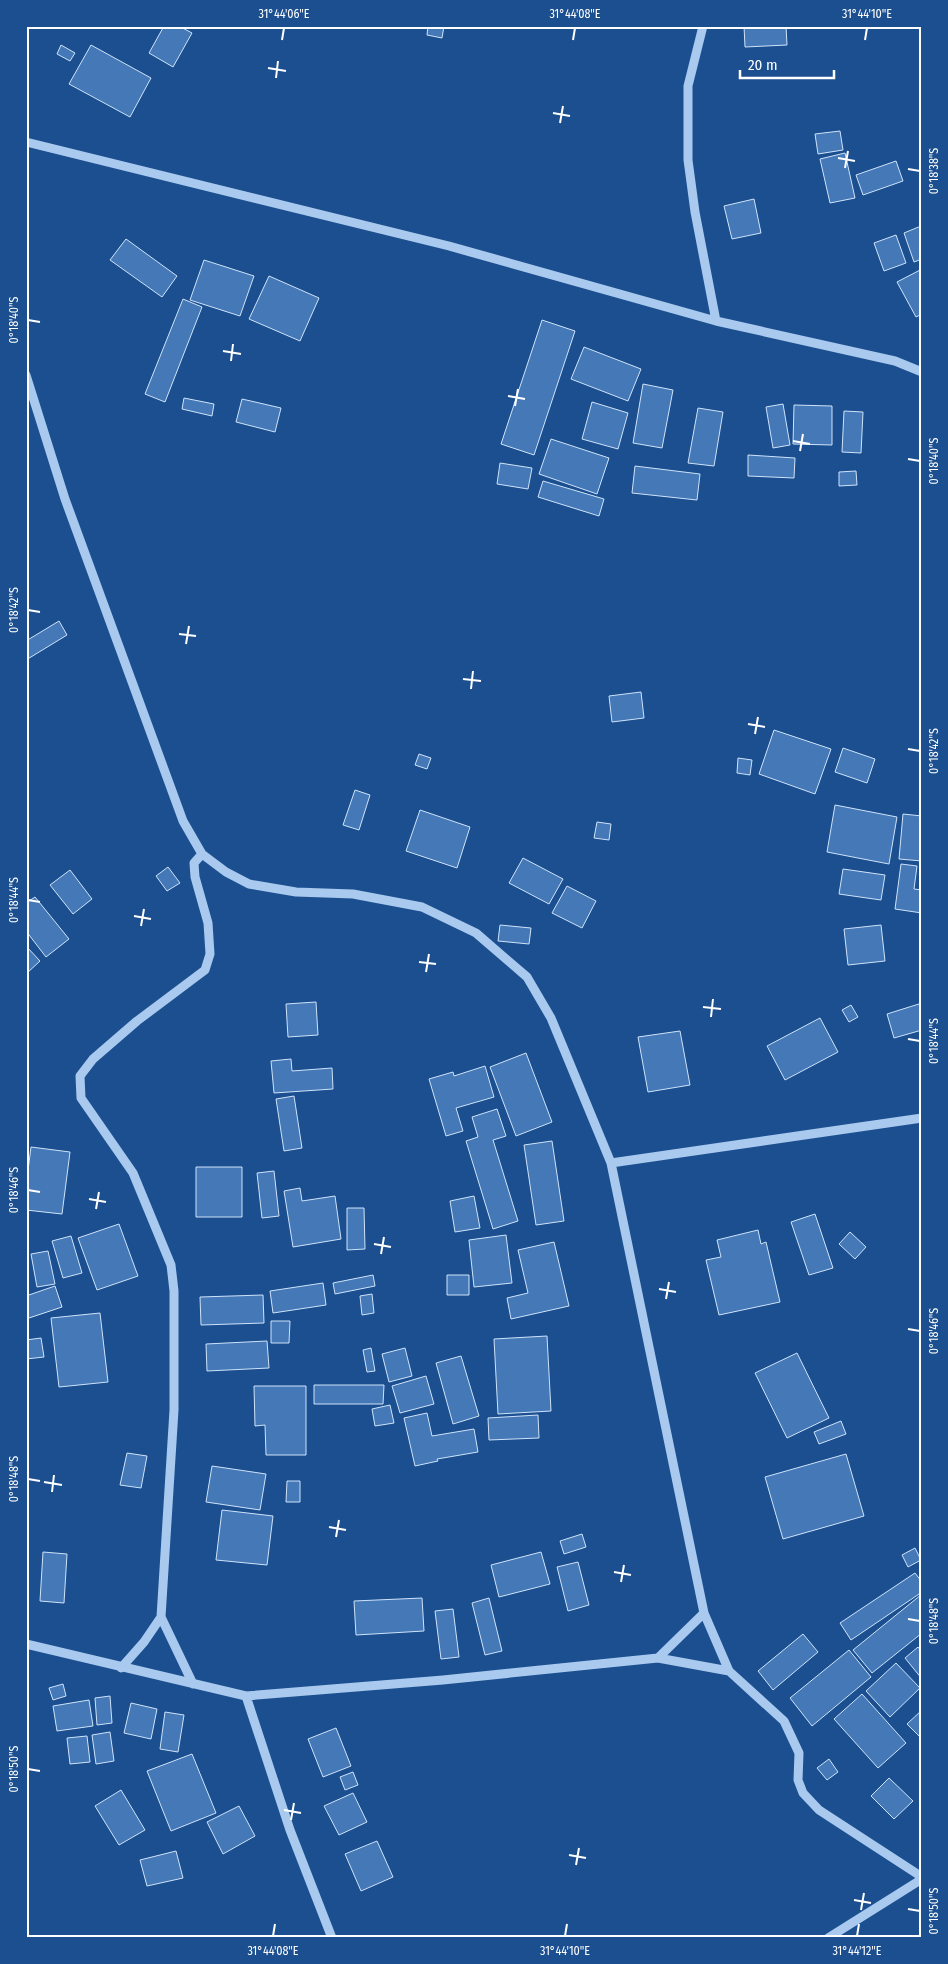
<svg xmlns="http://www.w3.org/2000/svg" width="948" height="1964" font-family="'Fira Sans Condensed',sans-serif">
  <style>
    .building { fill: #4478b7; stroke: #cfe3fa }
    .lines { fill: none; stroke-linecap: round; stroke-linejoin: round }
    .minor { stroke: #a9c9ee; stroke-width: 9 }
    .ticks { fill: none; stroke: #fff; stroke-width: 2 }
    .neatline { fill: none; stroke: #fff; stroke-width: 2 }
    .ticks-label { font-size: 12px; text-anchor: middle; fill: #fff }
  </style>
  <rect width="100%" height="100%" fill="#1b4f8f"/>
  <path class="building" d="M164,26H179L192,33L173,67L149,53Z
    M428,26H444L442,38L427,35Z
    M744,26H786L787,45L745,47Z
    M61,45L75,53L70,61L57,54Z
    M91,45L151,78L130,117L69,84Z
    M840,131L843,150L818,154L815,134Z
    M845,153L855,198L830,203L820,159Z
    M896,161L903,181L863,195L856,175Z
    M754,199L761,233L732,239L724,206Z
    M921,226L922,259L914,262L904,233Z
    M896,235L906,263L884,271L874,243Z
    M126,239L177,276L162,297L110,260Z
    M204,260L254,276L240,316L190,300Z
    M922,269V314L916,317L897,282Z
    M269,276L319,298L300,341L249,319Z
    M183,299L202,307L165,402L145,394Z
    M542,320L575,331L534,455L501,444Z
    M584,347L641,369L628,401L571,379Z
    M643,384L673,390L662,448L633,443Z
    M184,398L214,404L212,416L182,409Z
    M242,399L281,408L275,432L236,422Z
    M592,402L628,413L618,449L582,439Z
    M783,404L790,445L773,448L766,407Z
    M794,405L832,406V445L793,444Z
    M698,408L723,412L714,466L688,463Z
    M844,411L863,412L861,453L842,452Z
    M551,439L609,458L597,494L539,474Z
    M748,455L795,458L794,478L748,476Z
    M500,463L532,468L528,489L497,484Z
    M635,466L700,474L697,500L632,493Z
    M856,471L857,485L839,486V472Z
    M543,481L604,499L599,516L538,497Z
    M59,621L67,635L26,660V641Z
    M641,692L644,718L612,722L609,696Z
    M774,730L831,749L815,794L759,774Z
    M843,748L875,759L867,783L835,772Z
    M419,754L431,758L427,769L415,765Z
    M738,758L752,760L750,775L737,773Z
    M355,790L370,795L359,830L343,825Z
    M835,805L897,817L889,864L827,852Z
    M420,810L470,827L457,868L406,851Z
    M903,814L922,816V861L899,859Z
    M597,822L611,824L609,840L594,838Z
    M523,858L563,879L549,904L509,883Z
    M901,864L917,866L914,889L922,890V913L895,909Z
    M168,867L180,883L167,891L156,876Z
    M843,869L885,875L881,900L839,894Z
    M70,870L92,899L73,914L50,885Z
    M567,886L596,901L582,928L552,913Z
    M35,897L69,939L46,957L26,931V903Z
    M500,925L531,928L529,944L498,941Z
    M881,925L885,961L848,965L844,929Z
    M26,946L40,961L26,974Z
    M316,1002L318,1035L288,1037L286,1004Z
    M922,1003V1030L894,1038L887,1014Z
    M851,1005L858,1017L849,1022L842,1010Z
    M820,1018L838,1052L785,1080L767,1046Z
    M680,1031L690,1085L648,1092L638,1037Z
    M526,1053L552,1122L516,1136L490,1067Z
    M291,1059L292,1071L332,1068L333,1089L274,1093L271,1061Z
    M485,1066L494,1097L456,1108L463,1131L446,1136L429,1079L453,1072L454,1076Z
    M294,1096L302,1148L284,1151L276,1099Z
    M497,1109L506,1136L493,1140L518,1221L493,1229L466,1141L478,1137L472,1117Z
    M552,1141L564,1221L536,1225L524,1145Z
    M31,1147L70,1152L62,1214L26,1210V1186Z
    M196,1167H242V1217H196Z
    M274,1171L279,1216L262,1218L257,1173Z
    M300,1188L302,1201L335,1196L341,1239L293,1247L284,1191Z
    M474,1196L480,1228L455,1232L450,1201Z
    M347,1208H364L365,1249L347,1250Z
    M815,1214L833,1268L809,1275L791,1222Z
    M119,1224L138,1276L97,1290L78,1238Z
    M758,1230L761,1244L766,1242L780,1302L719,1315L706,1260L721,1257L717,1240Z
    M850,1232L866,1247L855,1259L839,1244Z
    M506,1235L512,1283L474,1287L469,1240Z
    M71,1236L82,1273L63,1278L52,1241Z
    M554,1242L569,1306L511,1319L507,1298L528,1293L518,1250Z
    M48,1251L55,1284L37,1287L31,1254Z
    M373,1275L375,1286L335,1294L333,1283Z
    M447,1275H469V1295H447Z
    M323,1283L326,1305L273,1313L270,1291Z
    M55,1286L62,1307L26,1319V1296Z
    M372,1294L374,1313L362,1315L360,1296Z
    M263,1295L264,1323L201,1325L200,1297Z
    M100,1313L108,1382L59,1387L51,1318Z
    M271,1321H290L289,1343H271Z
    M547,1336L551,1411L498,1414L494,1339Z
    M41,1338L44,1357L26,1359V1340Z
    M267,1341L269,1368L207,1371L206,1344Z
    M371,1348L375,1371L367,1372L363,1350Z
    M405,1348L412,1376L389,1382L382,1354Z
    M797,1353L829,1418L787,1438L755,1373Z
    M461,1356L479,1416L453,1424L436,1363Z
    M426,1376L434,1404L400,1413L392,1386Z
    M314,1385H384L383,1404H314Z
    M254,1386H306V1455H266L265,1425L255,1426Z
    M390,1405L394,1423L375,1426L372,1409Z
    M427,1413L432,1436L474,1429L478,1452L437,1459L438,1461L415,1466L404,1418Z
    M538,1415L539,1438L489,1440L488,1418Z
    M841,1421L846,1434L819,1444L814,1432Z
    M127,1453L147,1456L141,1488L120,1485Z
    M846,1454L864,1516L783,1539L765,1477Z
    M212,1466L266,1474L260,1510L206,1502Z
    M287,1481H300V1502H286Z
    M222,1510L273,1516L267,1565L216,1560Z
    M582,1534L586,1547L564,1554L560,1541Z
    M915,1548L921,1560L908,1567L902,1555Z
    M43,1552L67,1554L64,1603L40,1601Z
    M541,1552L550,1584L499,1597L491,1565Z
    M578,1562L589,1605L568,1611L557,1567Z
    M915,1573L922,1582V1592L851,1640L840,1623Z
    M922,1594V1633L872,1673L853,1650Z
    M422,1598L424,1631L356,1635L354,1601Z
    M489,1598L502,1651L485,1655L472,1603Z
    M453,1609L459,1657L441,1659L435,1611Z
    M803,1634L818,1652L773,1690L758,1671Z
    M918,1647L922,1652V1679L905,1658Z
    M849,1650L871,1677L812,1726L790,1698Z
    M896,1663L920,1688L890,1717L866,1691Z
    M63,1684L66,1696L53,1700L49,1688Z
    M862,1694L906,1743L878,1768L834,1719Z
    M110,1696L112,1723L97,1725L95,1698Z
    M89,1700L93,1726L57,1731L53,1706Z
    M131,1703L157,1709L151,1739L124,1733Z
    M922,1710V1735L920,1737L907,1724Z
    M165,1712L184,1715L178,1752L160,1749Z
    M336,1728L351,1766L323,1777L308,1739Z
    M110,1732L114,1761L96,1764L92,1735Z
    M87,1736L90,1762L70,1764L67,1738Z
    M192,1754L216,1813L171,1831L147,1771Z
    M829,1759L838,1772L827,1780L817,1768Z
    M353,1772L358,1785L345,1790L340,1777Z
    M889,1778L913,1801L894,1819L871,1796Z
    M121,1790L145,1830L119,1845L95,1806Z
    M353,1793L367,1822L339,1835L324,1806Z
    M239,1806L255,1836L223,1854L207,1822Z
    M377,1841L393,1877L361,1891L345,1854Z
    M176,1851L183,1878L147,1886L140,1860Z"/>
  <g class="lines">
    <path class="minor" d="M703,26L688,86V160L695,212L716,321
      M26,142L449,246L716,321L895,361L922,372
      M26,375L65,499L183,821L202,854L226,872L249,884L296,892L353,894L422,907L476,933L527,977L551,1018L611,1163
      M922,1118L611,1163L704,1613L729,1671L784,1721L799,1753L798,1780L803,1793L819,1810L922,1877
      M161,1617L193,1684
      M26,1644L246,1696L443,1680L658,1658L704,1613
      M658,1658L729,1671
      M121,1668L144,1642L161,1617L174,1410V1291L171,1265L133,1173L81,1098L80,1076L93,1059L137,1021L205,970L210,954L208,923L195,877L194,863L202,854
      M246,1696L290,1830L332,1938
      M828,1938L922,1879"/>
  </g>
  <path class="ticks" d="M282,40L284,28M573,40L575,28M865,40L867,28M268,68L286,71M276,78L278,61M553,113L570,116M560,123L563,106M838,158L855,161M845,168L848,151M908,169L920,171M28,320L40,322M223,351L241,354M231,361L233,344M508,396L525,399M515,406L518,389M793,441L810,444M800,451L803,434M908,459L920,461M28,610L40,612M179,634L196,636M186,644L189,626M463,679L481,681M471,689L473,671M748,724L765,727M755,734L758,717M908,749L920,751M28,900L40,902M134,916L151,919M141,926L144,909M419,962L436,964M426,972L429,954M703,1007L721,1009M711,1017L713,999M908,1039L920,1041M28,1190L40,1192M89,1199L106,1202M96,1209L99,1192M374,1244L391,1247M381,1254L384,1237M659,1289L676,1292M666,1299L669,1282M908,1329L920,1331M28,1479L40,1481M44,1482L62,1485M52,1492L54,1475M329,1527L346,1530M336,1537L339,1520M614,1572L631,1575M621,1582L624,1565M908,1619L920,1621M28,1769L40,1771M284,1810L301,1813M291,1820L294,1803M569,1855L586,1858M576,1865L579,1848M854,1900L871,1903M908,1909L920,1911M861,1910L864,1893M273,1936L275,1924M565,1936L567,1924M857,1936L859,1924"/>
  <rect width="948" height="1964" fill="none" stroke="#1b4f8f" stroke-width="55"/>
  <path d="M740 70v8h94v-8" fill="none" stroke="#ffffff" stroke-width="2.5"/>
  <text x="748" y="70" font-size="15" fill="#ffffff" stroke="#1b4f8f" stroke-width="4" paint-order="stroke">20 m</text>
  <rect x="28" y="28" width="892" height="1908" class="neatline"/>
  <g class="ticks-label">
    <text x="284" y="18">31°44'06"E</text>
    <text x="575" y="18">31°44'08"E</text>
    <text x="867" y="18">31°44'10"E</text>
    <text transform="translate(934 171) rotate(-90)" y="4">0°18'38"S</text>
    <text transform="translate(14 320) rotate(-90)" y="4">0°18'40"S</text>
    <text transform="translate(934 461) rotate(-90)" y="4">0°18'40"S</text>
    <text transform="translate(14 610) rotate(-90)" y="4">0°18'42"S</text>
    <text transform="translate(934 751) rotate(-90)" y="4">0°18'42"S</text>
    <text transform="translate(14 900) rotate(-90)" y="4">0°18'44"S</text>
    <text transform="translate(934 1041) rotate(-90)" y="4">0°18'44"S</text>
    <text transform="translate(14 1190) rotate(-90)" y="4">0°18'46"S</text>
    <text transform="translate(934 1331) rotate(-90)" y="4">0°18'46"S</text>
    <text transform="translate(14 1479) rotate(-90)" y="4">0°18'48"S</text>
    <text transform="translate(934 1621) rotate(-90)" y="4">0°18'48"S</text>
    <text transform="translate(14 1769) rotate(-90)" y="4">0°18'50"S</text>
    <text transform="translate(934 1911) rotate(-90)" y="4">0°18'50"S</text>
    <text x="273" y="1955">31°44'08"E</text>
    <text x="565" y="1955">31°44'10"E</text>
    <text x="857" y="1955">31°44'12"E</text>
  </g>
</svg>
